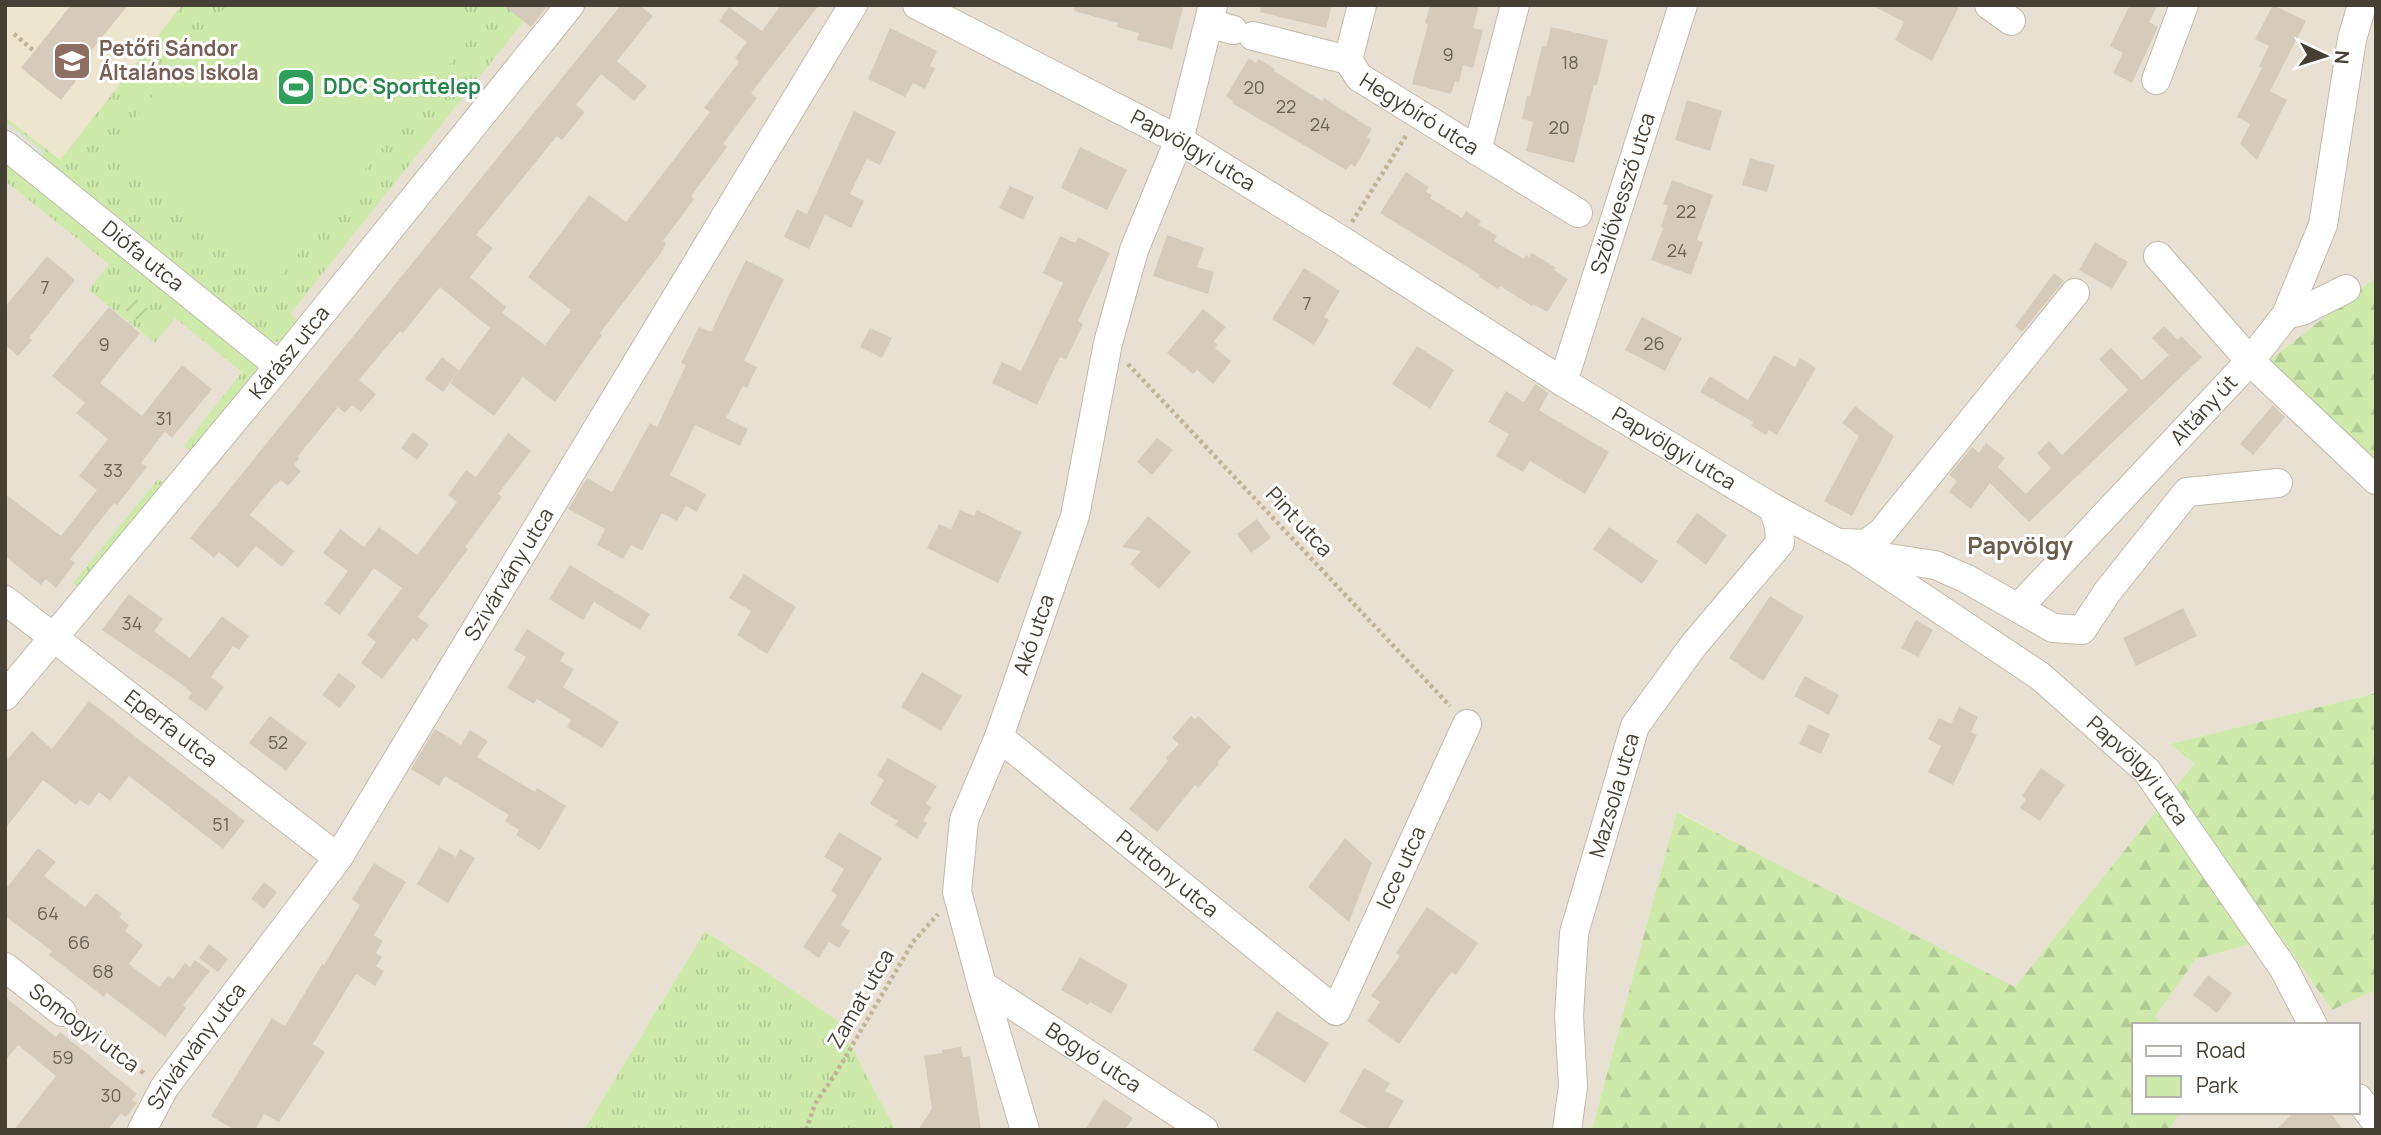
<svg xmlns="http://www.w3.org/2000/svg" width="2381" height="1135" font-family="Manrope,sans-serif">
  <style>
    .residential { fill: #e8e1d3 }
    .education { fill: #eee5ce }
    .grass { fill: url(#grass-tufts) }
    .forest { fill: url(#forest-firs) }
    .park { fill: #ceeaab }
    .garden { fill: url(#garden-furrows) }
    .parking { fill: #e4e1dd }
    .building { fill: #d6cbba }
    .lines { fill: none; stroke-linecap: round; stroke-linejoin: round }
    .minor-casing { stroke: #c2baaa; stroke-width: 30 }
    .path { stroke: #c2b397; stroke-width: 4.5; stroke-dasharray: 3.5 3.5; stroke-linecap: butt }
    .minor { stroke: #fff; stroke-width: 28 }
    .labels { text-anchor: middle; stroke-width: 6; stroke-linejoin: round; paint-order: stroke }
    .number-label { font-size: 18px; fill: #6a6256 }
    .education-label { font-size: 21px; font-weight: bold; fill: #785e54; stroke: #fff; text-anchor: start }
    .leisure-label { font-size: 21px; font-weight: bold; fill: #27864d; stroke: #fff; text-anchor: start }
    .street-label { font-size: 21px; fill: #463f34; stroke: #fff }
    .quarter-label { font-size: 24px; font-weight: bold; fill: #6a5d4b; stroke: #fff }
  </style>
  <defs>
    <pattern id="grass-tufts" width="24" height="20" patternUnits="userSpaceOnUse" patternTransform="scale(1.75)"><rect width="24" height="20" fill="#ceeaab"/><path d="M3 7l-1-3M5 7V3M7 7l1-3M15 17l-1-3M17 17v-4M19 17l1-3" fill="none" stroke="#b2ca94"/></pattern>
    <pattern id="forest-firs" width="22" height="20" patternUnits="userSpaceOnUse" patternTransform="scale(1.75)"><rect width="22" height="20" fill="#ceeaab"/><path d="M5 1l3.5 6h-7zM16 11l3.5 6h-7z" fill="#b2ca94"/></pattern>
    <pattern id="garden-furrows" width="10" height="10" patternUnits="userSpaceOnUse" patternTransform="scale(1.75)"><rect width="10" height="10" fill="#ceeaab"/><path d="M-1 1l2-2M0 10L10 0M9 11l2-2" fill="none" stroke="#b2ca94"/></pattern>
  </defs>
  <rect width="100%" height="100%" fill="#f3efe5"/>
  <path class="residential" d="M5,5H2376V277L2261,367L2376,490V693L2170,744L2194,764L2015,988L1678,812L1592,1130H896L837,1020L705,931L584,1130H5Z
    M2280,936L2332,1010L2376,990V1130H2169L2180,1112H2358V1025H2164L2155,1017L2196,959Z"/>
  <path class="education" d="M5,5H182L60,160L5,117Z"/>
  <path class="grass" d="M182,5H537L290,314L301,323C290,334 284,344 268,342L41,159L43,151L5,121V117L60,160Z
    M5,157L257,361L260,371L193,453L184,446L242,372L175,318L155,343L89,290L109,264L5,181Z
    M158,479L166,486L80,587L73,583Z
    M705,931L837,1020L896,1130H584Z"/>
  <path class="forest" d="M2376,277V490L2261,367Z
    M2376,693V990L2332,1010L2280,936L2196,959L2155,1017L2164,1025H2134V1112H2180L2169,1130H1592L1677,812L2015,987L2194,764L2170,744Z"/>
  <path class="park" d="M227,5H458L481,24L274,284L109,150Z"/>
  <path class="garden" d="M135,298L153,313L143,325L125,310Z"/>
  <path class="parking" d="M5,121L43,151L39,172L5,145Z"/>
  <path class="building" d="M71,5H128L71,76L76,81L61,100L21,68Z
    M503,5H548L531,27Z
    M621,5H639L653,16L617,61L647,86L634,101L601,74L576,105L585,112L562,140L557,136L476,235L493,248L470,277L506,307L502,313L545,345L571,310L528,277L589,195L626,222L710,112L704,108L739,62L735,58L747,42L719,21L729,7L762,31L781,5H819L751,93L757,98L723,144L727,147L691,196L694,199L663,241L666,243L661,253L600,333L602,335L555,402L523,377L494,416L450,383L490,328L440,287L403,333L400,331L359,380L376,394L361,412L352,405L345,413L338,407L298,456L299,458L294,465L301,471L288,486L281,480L276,485L275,484L250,515L294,551L282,567L256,546L238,568L219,552L214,558L190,538Z
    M1075,5H1184L1172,49L1137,40L1139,33L1117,27L1118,23L1074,11Z
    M1261,5H1332L1326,28L1260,12Z
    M1430,5H1479L1473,28L1483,30L1473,68L1463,65L1459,82L1455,81L1451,94L1412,84L1428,24L1425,23Z
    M1871,5H1960L1932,61L1895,40L1904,22Z
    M2130,5H2158L2149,22L2158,27L2132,83L2113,73L2123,53L2110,46Z
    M2273,5L2306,21L2270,91L2287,100L2257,160L2240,144L2250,124L2237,117L2262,68L2259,66L2269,46L2255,39Z
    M1551,27L1608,40L1597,85H1594L1574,163L1526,151L1533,122L1522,119L1527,96H1530L1542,46L1546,47Z
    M890,28L937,51L930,66L935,68L925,89L913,83L905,97L868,79Z
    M1249,58L1256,63L1259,59L1275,69L1274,71L1322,101L1324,98L1372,129L1367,137L1371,140L1355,167L1351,164L1346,170L1232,103L1233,101L1226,96Z
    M1687,100L1722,111L1710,151L1675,140Z
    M854,111L896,132L880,165L867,159L850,194L864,201L851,228L825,215L809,249L784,237L797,209L807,214Z
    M1080,147L1127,170L1107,210L1061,188Z
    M1750,158L1775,165L1767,192L1742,185Z
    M1406,172L1429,187L1426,192L1432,195L1430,198L1462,218L1466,211L1481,221L1479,225L1497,236L1494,241L1524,259L1526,255L1529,257L1532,253L1556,268L1554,270L1568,279L1547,312L1533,304L1532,306L1500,286L1498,289L1479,277L1480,275L1380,213Z
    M1672,180L1713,195L1697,240L1703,242L1691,275L1651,260L1663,228L1661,227L1668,206L1663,204Z
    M1010,186L1034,197L1023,220L999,208Z
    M1167,235L1204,248L1197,267L1214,272L1208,294L1153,276Z
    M1060,236L1075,243L1078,237L1110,253L1078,321L1083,324L1066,360L1060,357L1037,405L992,383L1002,362L1021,371L1063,283L1043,273Z
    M2095,242L2128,262L2112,289L2079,270Z
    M47,256L75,280L29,338L32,340L18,356L5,345V307Z
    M746,260L784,279L744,361L757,367L747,388L743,386L726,418L748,429L740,446L695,425L670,475L706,494L697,512L686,506L677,521L662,513L642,551L631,545L623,559L597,545L605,529L568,509L587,478L612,492L650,423L657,427L686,365L681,363L699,327L711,332Z
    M1304,268L1340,291L1324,317L1329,320L1314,345L1272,319Z
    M2054,273L2064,281L2022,332L2015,326Z
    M109,307L140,333L100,383L142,416L182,365L212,389L172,438L165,431L141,463L147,467L117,505L114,503L70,559L75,563L56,588L46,579L41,585L5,556V494L61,536L97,490L79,476L108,439L76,413L85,403L52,376Z
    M1203,309L1226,327L1214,341L1218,345L1215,348L1231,361L1213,384L1197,370L1193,374L1167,353Z
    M1642,317L1682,338L1665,371L1625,350Z
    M2164,326L2178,340L2181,336L2202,357L2029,522L1990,483L1971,509L1949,492L1957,481L1949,475L1972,447L1979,453L1986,443L2005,458L1998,467L2026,494L2051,468L2037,453L2049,441L2062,455L2128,390L2099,359L2111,348L2142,380L2169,355L2152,338Z
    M870,328L892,338L882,358L860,347Z
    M1417,346L1454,370L1430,409L1392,384Z
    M1774,355L1795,367L1800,358L1816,368L1777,435L1769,430L1766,435L1751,426L1753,422L1700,392L1710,376L1748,400Z
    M442,357L459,370L443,392L425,379Z
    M1535,384L1549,393L1539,410L1609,452L1585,494L1530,461L1523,472L1496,456L1509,434L1488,422L1506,391L1524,402Z
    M2273,405L2285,417L2253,455L2240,444Z
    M1855,406L1894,436L1852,516L1824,501L1859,436L1842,423Z
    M413,432L429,444L417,460L401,448Z
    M508,433L531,451L498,494L502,497L465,547L468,549L418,617L429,625L417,641L413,638L382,679L361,663L376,642L367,635L402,588L374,568L340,615L324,604L348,571L323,553L340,529L364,547L379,527L417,555L457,502L448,495L466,470L476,477Z
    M1157,438L1173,450L1152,475L1137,462Z
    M960,510L974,516L977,510L1022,532L998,583L927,548L939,524L951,529Z
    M1697,513L1727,535L1706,565L1676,542Z
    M1148,516L1191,552L1159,589L1130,564L1141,551L1122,547Z
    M1257,519L1271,538L1251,553L1237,534Z
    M1609,527L1658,561L1642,584L1593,549Z
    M570,565L650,614L640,630L594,602L583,620L549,599Z
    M744,574L796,607L767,654L737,635L751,611L729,598Z
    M129,594L163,619L154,631L190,658L222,616L249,636L239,650L233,646L211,677L224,687L206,711L188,698L192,693L177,681L102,630Z
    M1770,596L1804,617L1763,681L1729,658Z
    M2183,608L2197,636L2136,666L2123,638Z
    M1916,620L1933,630L1918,657L1901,648Z
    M527,629L565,653L560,661L574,669L563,687L619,722L602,748L567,727L571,720L537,699L534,704L507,688L526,657L514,650Z
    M922,672L962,696L941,731L901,707Z
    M339,673L356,686L340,708L322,695Z
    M1805,676L1839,695L1829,715L1794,696Z
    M89,701L245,821L223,849L129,776L110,801L99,792L89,806L80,800L76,805L43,780L5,829V762L32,731L52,749Z
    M1959,707L1978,717L1971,732L1977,735L1953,785L1928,772L1941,746L1928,739L1939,718L1951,724Z
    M270,716L307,743L286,771L249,743Z
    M1191,716L1195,719L1198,716L1231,747L1217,763L1219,764L1198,788L1195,785L1157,832L1129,809L1168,761L1166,758L1179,744L1172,738Z
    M1809,724L1830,734L1821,754L1799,744Z
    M435,729L461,745L470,730L488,741L477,757L535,792L537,788L566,806L540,850L516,835L519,830L505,821L509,815L445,776L439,786L411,769Z
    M888,758L937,786L926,804L932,807L923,821L927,823L917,839L895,825L898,821L870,804L884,780L877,775Z
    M2041,768L2065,785L2040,821L2020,808L2026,799L2022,796Z
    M839,832L882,858L841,925L850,931L839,948L829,942L819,958L803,947L837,895L831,891L844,869L824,857Z
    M1345,838L1372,863L1349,922L1308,887Z
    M439,847L456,857L460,849L475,858L448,903L417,884Z
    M38,848L56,862L44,876L85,907L96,893L122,914L119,917L129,925L125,931L143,945L129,964L159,987L168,976L173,979L185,963L190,967L195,960L210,971L183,1005L186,1008L165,1037L107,993L104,997L75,975L49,955L52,951L5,916V890Z
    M374,863L406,882L374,935L383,941L376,953L382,957L376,966L384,971L375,986L356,974L313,1044L325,1052L279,1122L264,1114L255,1130H235L211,1116L272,1018L285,1026L322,964L324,965L360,905L352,899Z
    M264,882L277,892L264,909L251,899Z
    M1427,907L1478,943L1456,975L1452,972L1441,985L1399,1044L1367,1021L1380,1002L1371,996L1400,956L1396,953Z
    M209,944L228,959L218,972L199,958Z
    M1080,957L1128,985L1111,1014L1090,1002L1088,1005L1061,990Z
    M2208,975L2232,993L2217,1013L2193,995Z
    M5,997L56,1037L60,1032L137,1094L132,1100L137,1103L126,1117L120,1114L108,1130H14L56,1076L18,1045L5,1061Z
    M1277,1011L1329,1043L1305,1083L1253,1050Z
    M961,1047L963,1057L970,1056L981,1130H918L932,1109L924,1056L942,1053V1050Z
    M1364,1068L1390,1083L1385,1091L1404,1101L1387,1130H1371L1339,1112Z
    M1104,1099L1133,1118L1125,1130H1085Z
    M2294,1112H2330L2343,1130H2276Z"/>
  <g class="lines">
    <defs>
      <g id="minor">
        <path id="s1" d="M917,5L1179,140L1341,240L1563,382L1773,508L1856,553L2040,676L2147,771L2284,969L2313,1025"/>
        <path d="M1989,5L2011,21"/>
        <path d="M1209,23L1233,30"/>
        <path id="s2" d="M1253,36L1348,60L1359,77L1578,213"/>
        <path d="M1348,60L1362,5"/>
        <path d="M2156,80L2184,5"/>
        <path id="s3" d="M5,145L279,366"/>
        <path d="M1477,151L1515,5"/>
        <path d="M2158,256L2250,361L2376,480"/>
        <path d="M2286,315L2302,311L2346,289"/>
        <path id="s4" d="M1563,382L1683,5"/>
        <path d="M1843,543L1866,544L1882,532L2075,293"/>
        <path id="s5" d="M1862,554L1935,565L1965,578L2018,608L2250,361L2286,315L2323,225L2352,39L2362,5"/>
        <path id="s6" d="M5,600L338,858"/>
        <path d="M2018,608L2053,628L2082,630L2108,591L2187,492L2278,483"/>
        <path id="s7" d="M5,696L279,366L570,5"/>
        <path id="s8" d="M999,737L1336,1011L1467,724"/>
        <path d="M5,967L62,1012"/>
        <path id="s9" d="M982,985L1204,1130"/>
        <path d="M2358,1098L2376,1122"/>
        <path id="s10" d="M142,1130L164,1088L338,858L853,5"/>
        <path id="s11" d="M1025,1130L982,985L957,892L964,820L999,737L1075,516L1108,343L1134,250L1179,140L1213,5"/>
        <path id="s12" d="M1567,1130L1573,1086L1569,1016L1574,933L1635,726L1693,646L1780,543L1779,526L1773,508"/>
      </g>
    </defs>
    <use href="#minor" class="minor-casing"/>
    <path class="path" d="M174,5L175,6
      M14,34L34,51
      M1352,222L1407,134
      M1128,364L1450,706
      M79,1025L145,1074
      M806,1130L815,1104L836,1073L913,942L938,914"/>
    <use href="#minor" class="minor"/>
  </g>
  <defs>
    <symbol id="school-square" viewBox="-11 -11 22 22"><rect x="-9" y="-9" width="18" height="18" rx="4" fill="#8d6e63" stroke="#fff"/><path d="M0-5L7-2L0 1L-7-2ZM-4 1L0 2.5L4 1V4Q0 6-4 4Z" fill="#fff"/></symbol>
    <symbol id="stadium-square" viewBox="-11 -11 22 22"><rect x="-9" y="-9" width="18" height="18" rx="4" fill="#2e9e5b" stroke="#fff"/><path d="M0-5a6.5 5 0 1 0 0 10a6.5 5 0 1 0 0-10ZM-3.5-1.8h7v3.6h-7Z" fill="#fff"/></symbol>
  </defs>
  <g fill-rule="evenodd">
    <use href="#school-square" x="50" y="39" width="44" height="44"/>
    <use href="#stadium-square" x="274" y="65" width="44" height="44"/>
  </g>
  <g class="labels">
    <g class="number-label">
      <text x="1448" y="61">9</text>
      <text x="1570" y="69">18</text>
      <text x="1254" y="94">20</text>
      <text x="1286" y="113">22</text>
      <text x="1320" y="131">24</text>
      <text x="1559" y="134">20</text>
      <text x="1686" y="218">22</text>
      <text x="1677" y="257">24</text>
      <text x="45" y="294">7</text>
      <text x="1307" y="310">7</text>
      <text x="1654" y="350">26</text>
      <text x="104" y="351">9</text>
      <text x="164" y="425">31</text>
      <text x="113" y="477">33</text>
      <text x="132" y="630">34</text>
      <text x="278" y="749">52</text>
      <text x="221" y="831">51</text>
      <text x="48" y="920">64</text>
      <text x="79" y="949">66</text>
      <text x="103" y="978">68</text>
      <text x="63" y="1064">59</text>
      <text x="111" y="1102">30</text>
    </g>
    <g class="education-label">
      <text x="99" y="56">Petőfi Sándor<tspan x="99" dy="24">Általános Iskola</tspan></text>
    </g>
    <g class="leisure-label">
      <text x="323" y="94">DDC Sporttelep</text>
    </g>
    <g class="street-label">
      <text dy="7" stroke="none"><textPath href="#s2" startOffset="189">Hegybíró utca</textPath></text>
      <text dy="7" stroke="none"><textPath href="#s1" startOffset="312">Papvölgyi utca</textPath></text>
      <text dy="7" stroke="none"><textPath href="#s4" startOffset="198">Szőlővessző utca</textPath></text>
      <text dy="7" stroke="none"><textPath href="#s3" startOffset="177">Diófa utca</textPath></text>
      <text dy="7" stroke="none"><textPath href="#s7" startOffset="446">Kárász utca</textPath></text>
      <text dy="7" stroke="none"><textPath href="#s5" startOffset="439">Altány út</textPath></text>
      <text dy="7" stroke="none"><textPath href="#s1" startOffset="878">Papvölgyi utca</textPath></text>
      <text transform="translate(1299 522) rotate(47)" y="7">Pint utca</text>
      <text dy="7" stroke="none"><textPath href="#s10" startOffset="667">Szivárvány utca</textPath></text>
      <text dy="7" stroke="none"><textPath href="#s11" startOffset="518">Akó utca</textPath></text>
      <text dy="7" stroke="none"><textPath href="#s6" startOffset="210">Eperfa utca</textPath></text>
      <text dy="7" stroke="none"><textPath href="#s1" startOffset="1446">Papvölgyi utca</textPath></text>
      <text dy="7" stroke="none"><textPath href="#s12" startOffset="341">Mazsola utca</textPath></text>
      <text dy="7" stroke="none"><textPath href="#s8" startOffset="592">Icce utca</textPath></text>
      <text dy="7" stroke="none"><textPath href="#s8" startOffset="217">Puttony utca</textPath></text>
      <text transform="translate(861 999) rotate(-60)" y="7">Zamat utca</text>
      <text transform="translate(84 1028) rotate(37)" y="7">Somogyi utca</text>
      <text dy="7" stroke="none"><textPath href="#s10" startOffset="100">Szivárvány utca</textPath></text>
      <text dy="7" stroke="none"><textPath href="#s9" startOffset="133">Bogyó utca</textPath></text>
    </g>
    <g class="quarter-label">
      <text x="2020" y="554">Papvölgy</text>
    </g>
  </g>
  <rect width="2381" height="1135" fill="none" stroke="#463f34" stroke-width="14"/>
  <rect x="2132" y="1023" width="228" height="91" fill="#ffffff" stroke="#b5b2ae" stroke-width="2"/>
  <rect x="2146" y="1046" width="35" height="10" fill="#ffffff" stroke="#b5b2ae" stroke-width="2"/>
  <text x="2196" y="1058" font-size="21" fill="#463f34">Road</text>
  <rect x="2146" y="1076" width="35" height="21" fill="#ceeaab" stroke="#b5b2ae" stroke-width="2"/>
  <text x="2196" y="1093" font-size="21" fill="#463f34">Park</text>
  <g transform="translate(2325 56) rotate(94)" stroke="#ffffff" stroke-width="5" paint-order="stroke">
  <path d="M0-5L12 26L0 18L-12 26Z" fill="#463f34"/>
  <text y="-10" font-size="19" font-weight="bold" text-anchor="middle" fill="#463f34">N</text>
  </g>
</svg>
